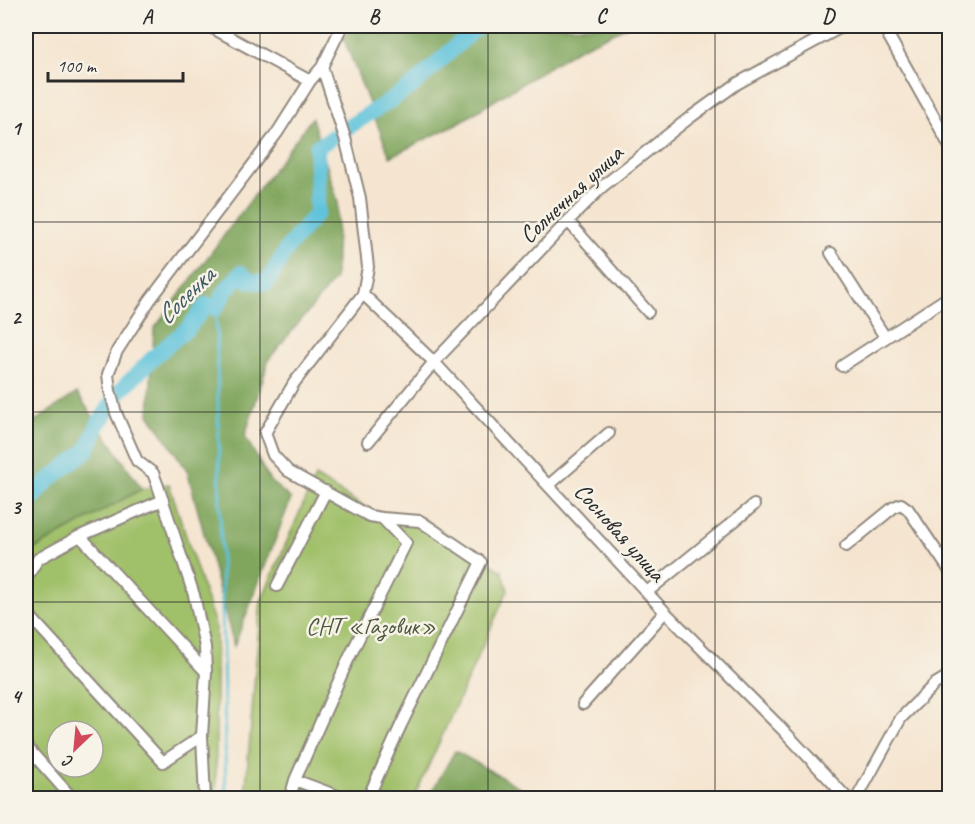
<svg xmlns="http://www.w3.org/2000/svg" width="975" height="824" font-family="Caveat,sans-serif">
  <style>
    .green { fill: #a0c069; stroke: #66764a; stroke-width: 1.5; fill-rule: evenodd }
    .forest { fill: #80a65d; stroke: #566844; stroke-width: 1.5 }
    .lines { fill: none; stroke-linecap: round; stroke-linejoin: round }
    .stream { stroke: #5dc2db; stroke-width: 3 }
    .river { stroke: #5dc2db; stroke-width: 16 }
    .minor-casing { stroke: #90887e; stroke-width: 14 }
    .minor { stroke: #fff; stroke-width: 10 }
    .grid { fill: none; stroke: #2b2b2b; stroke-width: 1.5; stroke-opacity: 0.55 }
    .labels { text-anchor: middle; stroke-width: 5; stroke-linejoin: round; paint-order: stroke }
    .street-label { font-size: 24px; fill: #2b2b2b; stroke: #f7f3e8 }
    .park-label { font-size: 24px; fill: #4e583e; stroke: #f7f3e8 }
    .water-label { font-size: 26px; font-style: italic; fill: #3a5860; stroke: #f7f3e8 }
    .neatline { fill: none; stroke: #2b2b2b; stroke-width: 2 }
    .grid-label { font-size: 20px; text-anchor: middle; font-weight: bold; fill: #2b2b2b }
  </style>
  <rect width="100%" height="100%" fill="#f7f3e8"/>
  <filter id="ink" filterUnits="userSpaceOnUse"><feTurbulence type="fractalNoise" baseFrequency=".0167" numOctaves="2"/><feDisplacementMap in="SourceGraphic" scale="12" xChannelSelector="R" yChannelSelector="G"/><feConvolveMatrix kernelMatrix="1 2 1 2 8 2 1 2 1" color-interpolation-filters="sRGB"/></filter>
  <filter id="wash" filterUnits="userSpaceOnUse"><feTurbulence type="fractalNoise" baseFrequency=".008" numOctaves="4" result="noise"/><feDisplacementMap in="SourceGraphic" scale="24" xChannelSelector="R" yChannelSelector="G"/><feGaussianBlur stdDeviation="1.35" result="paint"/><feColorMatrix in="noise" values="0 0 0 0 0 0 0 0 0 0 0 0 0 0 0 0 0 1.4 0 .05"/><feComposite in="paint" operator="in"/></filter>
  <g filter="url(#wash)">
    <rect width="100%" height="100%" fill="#f5e5d0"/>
    <path class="green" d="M315,477L373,512L422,518L502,571L508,590L414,798H245L261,601Z
      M169,484L216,628V798H26V556L27,553L141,489ZM57,731H93V767H57Z"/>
    <path class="forest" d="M354,26H628L576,50L460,122L390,157L343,37Z
      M312,118L338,202L335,279L269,359L245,436L270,481L291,499L234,646L187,470L149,414L154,329Z
      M77,393L142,489L27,553L26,556V427Z
      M455,751L539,798H428Z"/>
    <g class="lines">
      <path class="stream" d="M216,308L226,798"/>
      <path class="river" d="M26,505L50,479L87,450L99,423L120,391L155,356L189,327L206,305L216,308L227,289L241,273L249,281L267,283L288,247L317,213V147L411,87L477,27L481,26"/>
    </g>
  </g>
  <g filter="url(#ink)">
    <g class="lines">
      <defs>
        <path id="minor" d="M209,26L310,81
          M883,26L934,117L950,147
          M568,221L648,312
          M831,253L885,337
          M363,294L434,362L665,612L783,730L847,798
          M842,366L950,296
          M368,442L434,362L568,221L603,186L688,119L738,83L843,26
          M549,485L609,433
          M80,536L206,672
          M846,546L894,507L901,504L908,509L950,571
          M26,579L38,559L80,536L163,500
          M277,586L326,491
          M647,592L754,505
          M26,612L163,762L202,736
          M583,704L665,612
          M26,746L72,798
          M295,780L343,798
          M205,798L202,736L206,672L205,647L194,595L158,486L153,473L137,461L116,413L110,391L108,374L117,351L150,300L277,133L310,81L322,67
          M290,798L295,780L348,660L406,543L382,518L369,516L288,471L273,455L265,433L294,383L363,294L368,267L360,198L345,138L322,67L342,26
          M368,798L401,725L481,562L420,521L382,518
          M857,798L901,718L935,684L950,675"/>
      </defs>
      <use href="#minor" class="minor-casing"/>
      <use href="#minor" class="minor"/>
    </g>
  </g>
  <path class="grid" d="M260,26V798M488,26V798M715,26V798M26,222H950M26,412H950M26,602H950"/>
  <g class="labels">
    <g class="street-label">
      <text transform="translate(571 194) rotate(-43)" y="8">Солнечная улица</text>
      <text transform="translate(620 532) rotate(48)" y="8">Сосновая улица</text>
    </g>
    <g class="park-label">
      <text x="371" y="634">СНТ «Газовик»</text>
    </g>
    <g class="water-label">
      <text transform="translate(185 295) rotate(-44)" y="9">Сосенка</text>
    </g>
  </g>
  <rect width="975" height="824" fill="none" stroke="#f7f3e8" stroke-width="66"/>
  <g transform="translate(75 749) rotate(206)"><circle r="28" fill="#f7f3e8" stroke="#a5a39c" stroke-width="1.5"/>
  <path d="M0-4.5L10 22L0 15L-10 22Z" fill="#d1495b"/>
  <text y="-9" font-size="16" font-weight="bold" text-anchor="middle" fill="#2b2b2b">С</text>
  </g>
  <path d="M48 72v9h135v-9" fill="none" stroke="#2b2b2b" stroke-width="3"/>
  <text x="57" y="72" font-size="18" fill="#2b2b2b" stroke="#f7f3e8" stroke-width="4.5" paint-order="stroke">100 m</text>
  <rect x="33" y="33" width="909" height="758" class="neatline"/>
  <g class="grid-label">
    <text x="147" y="23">A</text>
    <text x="374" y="23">B</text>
    <text x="601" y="23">C</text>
    <text x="828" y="23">D</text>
    <text x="16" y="135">1</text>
    <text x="16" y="324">2</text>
    <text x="16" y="514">3</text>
    <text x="16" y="703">4</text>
  </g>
</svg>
